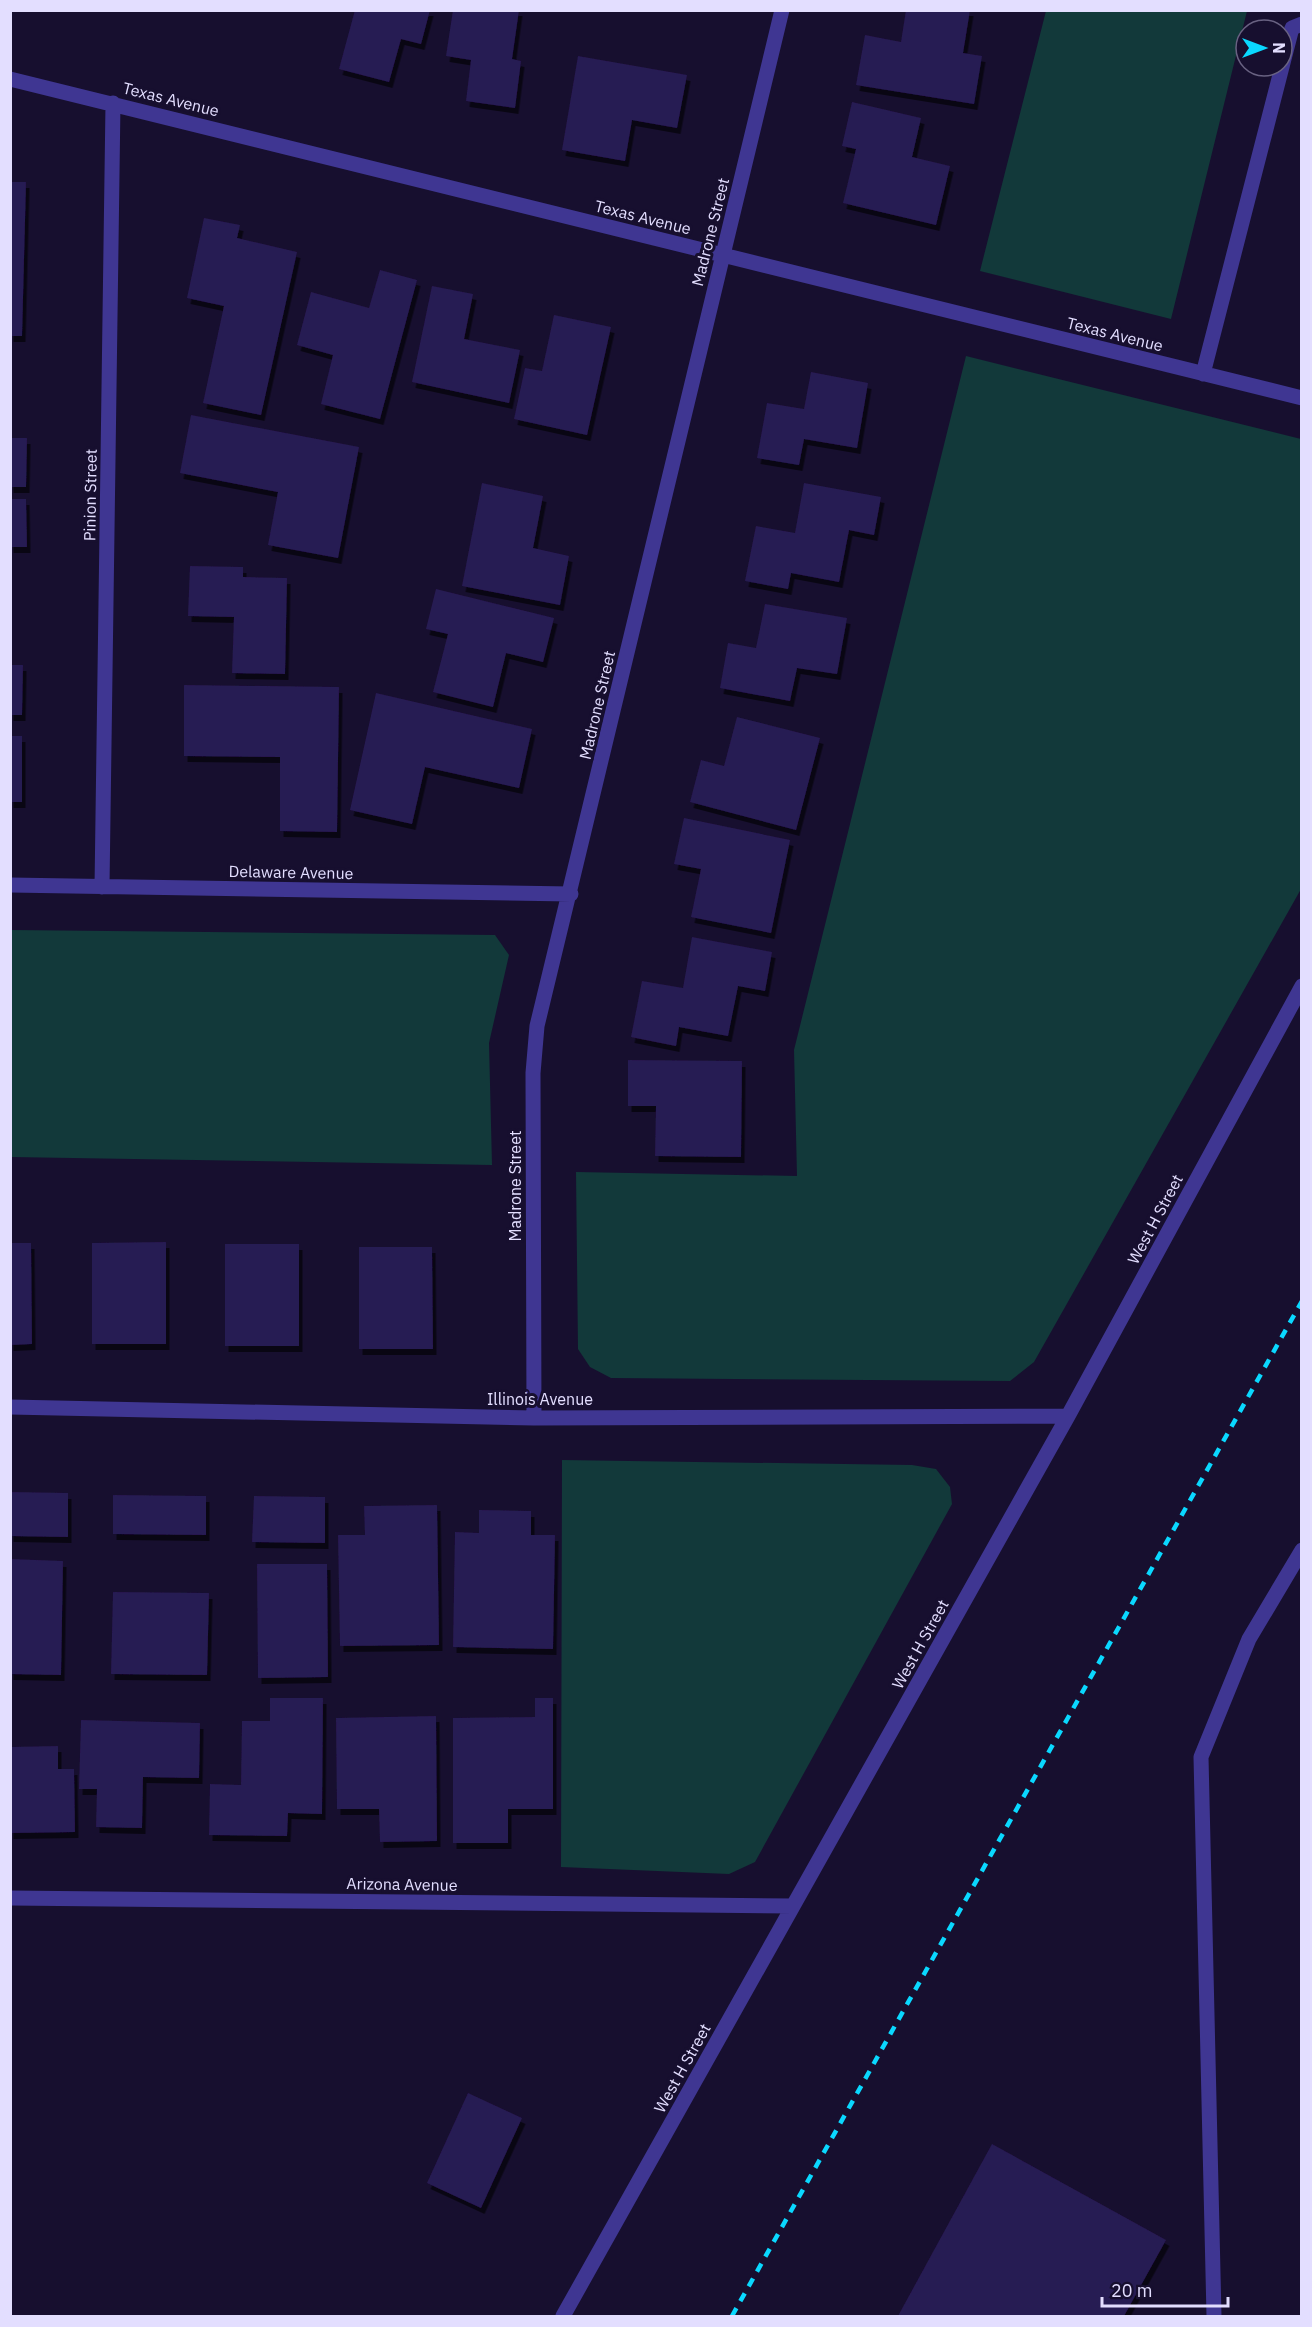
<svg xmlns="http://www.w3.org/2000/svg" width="1312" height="2327" font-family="'IBM Plex Sans',sans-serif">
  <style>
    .green { fill: #12393a }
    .building { fill: #281a52; filter: url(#shadow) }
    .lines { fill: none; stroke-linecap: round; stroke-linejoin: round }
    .minor { stroke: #3f3692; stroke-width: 15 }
    .rail { stroke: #0ad8ff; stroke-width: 4.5; stroke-dasharray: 9 8; stroke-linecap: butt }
    .labels { text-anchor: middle; stroke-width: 6; stroke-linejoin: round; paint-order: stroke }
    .street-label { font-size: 16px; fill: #e3deff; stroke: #170f2f }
  </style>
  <defs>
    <filter id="shadow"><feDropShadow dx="3.5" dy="6" stdDeviation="0" flood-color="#0009"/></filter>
  </defs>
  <rect width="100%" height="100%" fill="#170f2f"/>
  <path class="green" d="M1046,11H1247L1171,319L980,271Z
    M966,356L1301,439V889L1034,1362L1010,1381L611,1378L590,1367L578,1349L576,1172L797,1176L794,1050Z
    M11,930L495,935L509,955L489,1043L492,1165L11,1157Z
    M562,1460L912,1465L936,1469L950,1487L952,1504L755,1862L729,1874L561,1867Z"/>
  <path class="building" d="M355,10H430L421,44L401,39L389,82L339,69Z
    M453,10H519L512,59L521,61L515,108L466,101L471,60L446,56Z
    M906,10H970L963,53L982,56L974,104L856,85L865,35L901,42Z
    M578,56L687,75L677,128L632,120L625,161L562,150Z
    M852,102L921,118L912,157L950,166L936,225L843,203L856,149L842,146Z
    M10,182H26L22,336H10Z
    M204,218L240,225L237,238L297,252L261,415L203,403L224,306L187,298Z
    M380,270L417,280L380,419L321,404L333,355L297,345L311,292L369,308Z
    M432,286L473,294L464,339L520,350L509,403L412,382Z
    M554,315L611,327L587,435L514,419L525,368L542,371Z
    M811,372L868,383L857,448L804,439L799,465L757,458L767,403L804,409Z
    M191,415L359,447L338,558L268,545L278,492L180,473Z
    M10,438H27L26,487H10Z
    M482,483L543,496L533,548L569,556L560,605L462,586Z
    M804,483L881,497L874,535L849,530L839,582L791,573L788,589L745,581L756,526L795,533Z
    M10,499H26L27,547H10Z
    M190,566L243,567V577L287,578L285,674L232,673L234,617L188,616Z
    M436,589L554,618L543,662L506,653L493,707L433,692L448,634L426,629Z
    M765,604L847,618L837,674L797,668L790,701L720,688L728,643L756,648Z
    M10,665H23L22,715H10Z
    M184,685L339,687L337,832L280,831V757L184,756Z
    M376,693L532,729L519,788L425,767L412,824L350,810Z
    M737,717L820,738L796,830L690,802L701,760L724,766Z
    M10,736H22V802H10Z
    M684,818L790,840L771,933L691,917L701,869L674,864Z
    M692,937L772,952L765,991L738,986L728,1036L679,1027L676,1046L631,1037L642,981L683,988Z
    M628,1060L742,1061L741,1157L655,1156L656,1106H628Z
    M166,1242V1344H92V1243Z
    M10,1243H31L32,1344L10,1345Z
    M225,1244H299V1346H225Z
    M359,1247H432L433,1349H359Z
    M10,1492L68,1493V1537L10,1536Z
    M113,1495L206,1496V1535L113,1534Z
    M254,1496L325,1497V1543L252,1542Z
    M437,1505L439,1645L340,1646L338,1535H365L364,1506Z
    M479,1510L531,1511V1535H555L553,1649L453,1647L455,1532L479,1533Z
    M10,1559L63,1561L61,1675L10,1674Z
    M257,1564H327L328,1677L258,1678Z
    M113,1592L209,1593L207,1675L111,1674Z
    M270,1698H323L322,1814L288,1813L287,1836L209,1835L210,1784L241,1785L242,1721H270Z
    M535,1698H553V1809H508V1843H453V1718L535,1717Z
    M436,1716L437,1841L380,1842L379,1809H337L336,1718Z
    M81,1720L200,1723L199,1778L143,1777L142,1828L96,1827L97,1789H79Z
    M58,1746V1769H74L75,1832L10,1833V1747Z
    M468,2093L522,2118L481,2208L427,2183Z
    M992,2144L1166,2240L1124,2316H898Z"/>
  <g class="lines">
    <path class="minor" d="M10,79L1302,398
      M1203,374L1292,28L1302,24
      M10,885L571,894
      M102,887L113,103
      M10,1407L534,1418L1068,1416
      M534,1418L533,1073L537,1026L782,10
      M10,1898L793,1906
      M563,2316L1068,1416L1302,986
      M1214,2316L1201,1757L1249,1639L1302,1550"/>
    <path class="rail" d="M732,2316L1302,1301"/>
  </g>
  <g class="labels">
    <g class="street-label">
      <text transform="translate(171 99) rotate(14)" y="6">Texas Avenue</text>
      <text transform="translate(643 217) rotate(14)" y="6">Texas Avenue</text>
      <text transform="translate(710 232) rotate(-76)" y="6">Madrone Street</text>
      <text transform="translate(1115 334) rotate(14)" y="6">Texas Avenue</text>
      <text transform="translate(90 495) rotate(-89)" y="6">Pinion Street</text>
      <text transform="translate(597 705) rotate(-77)" y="6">Madrone Street</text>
      <text transform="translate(291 872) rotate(1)" y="6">Delaware Avenue</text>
      <text transform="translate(515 1186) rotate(-90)" y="6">Madrone Street</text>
      <text transform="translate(1155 1219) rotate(-62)" y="6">West H Street</text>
      <text x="540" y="1405">Illinois Avenue</text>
      <text transform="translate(920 1644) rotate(-61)" y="6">West H Street</text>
      <text transform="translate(402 1884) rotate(1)" y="6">Arizona Avenue</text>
      <text transform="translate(682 2068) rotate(-61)" y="6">West H Street</text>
    </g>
  </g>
  <rect width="1312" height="2327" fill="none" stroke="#e3deff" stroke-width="24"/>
  <g transform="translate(1264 48) rotate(90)"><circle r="28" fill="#170f2f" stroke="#696282" stroke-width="1.5"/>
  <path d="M0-4.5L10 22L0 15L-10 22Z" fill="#0ad8ff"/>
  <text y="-9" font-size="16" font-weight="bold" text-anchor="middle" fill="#e3deff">N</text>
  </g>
  <path d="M1102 2297v9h126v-9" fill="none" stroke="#e3deff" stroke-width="3"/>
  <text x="1111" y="2297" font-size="18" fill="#e3deff" stroke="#170f2f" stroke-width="4.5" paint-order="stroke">20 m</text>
</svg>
